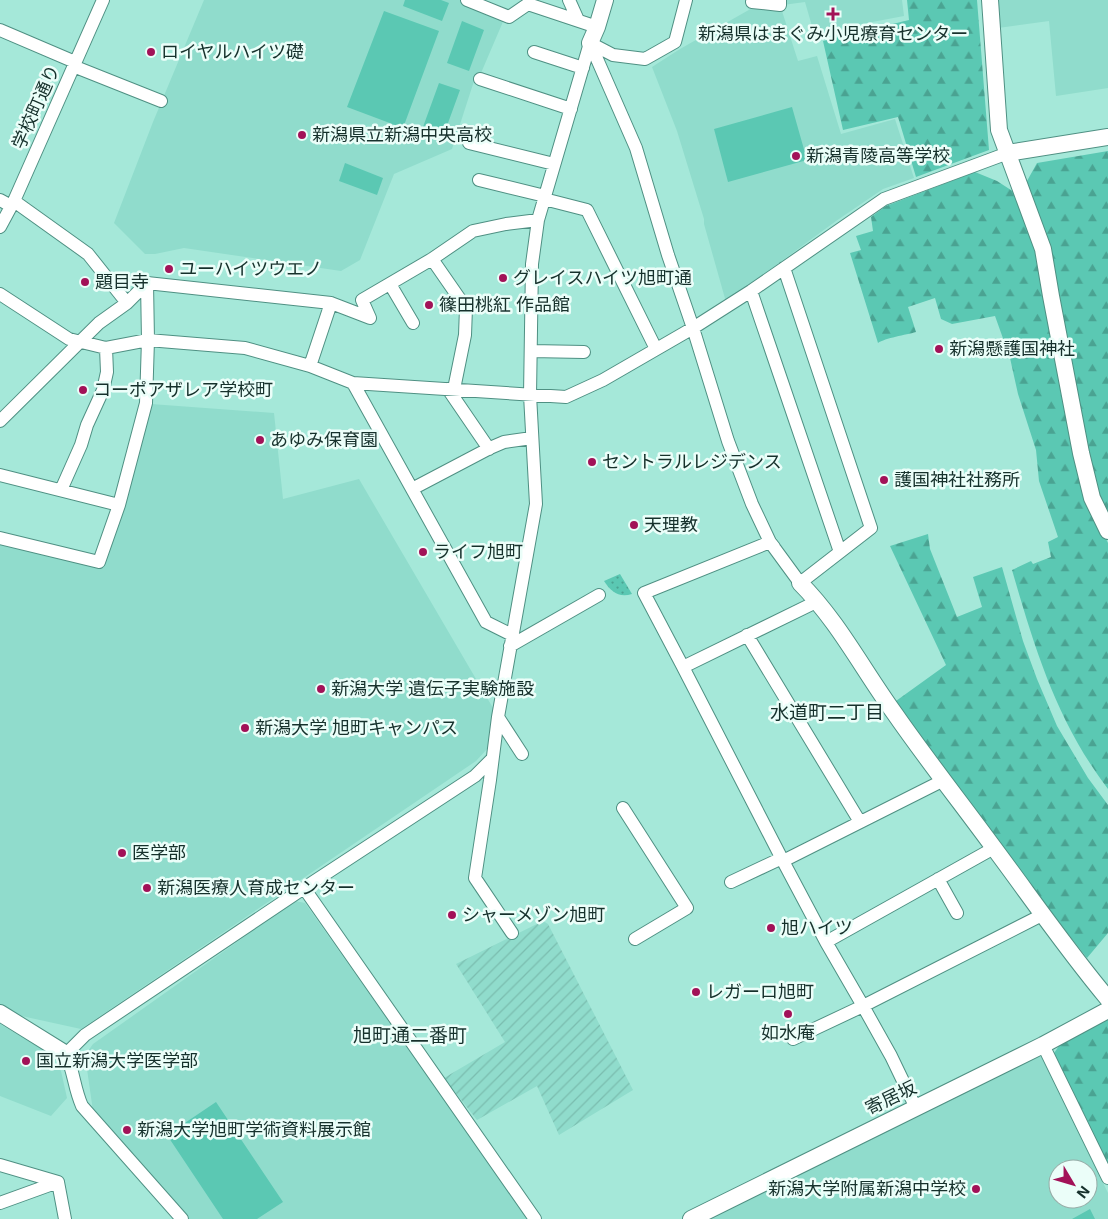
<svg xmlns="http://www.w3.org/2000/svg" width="1108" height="1219" font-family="Inter,'Noto Sans JP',sans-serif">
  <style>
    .built { fill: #90dccc; fill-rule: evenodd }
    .industrial { fill: url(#industrial-furrows) }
    .grass { fill: url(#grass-dots) }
    .forest { fill: url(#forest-firs) }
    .garden { fill: #5bc8b3 }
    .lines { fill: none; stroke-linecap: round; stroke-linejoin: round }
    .minor-casing { stroke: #4f9083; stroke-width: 14 }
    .tertiary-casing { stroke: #4f9083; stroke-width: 18 }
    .minor { stroke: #fff; stroke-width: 12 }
    .tertiary { stroke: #fff; stroke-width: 16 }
    .poi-dot { fill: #a21258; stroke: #ebfef9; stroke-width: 2 }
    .labels { text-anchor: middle; stroke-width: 5; stroke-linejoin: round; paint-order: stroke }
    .poi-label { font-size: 18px; fill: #16312c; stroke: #ebfef9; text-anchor: start }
    .street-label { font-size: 18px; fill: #16312c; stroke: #ebfef9 }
    .neighbourhood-label { font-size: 19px; fill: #16312c; stroke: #ebfef9 }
  </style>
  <defs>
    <pattern id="industrial-furrows" width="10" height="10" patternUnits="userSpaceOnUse" patternTransform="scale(1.25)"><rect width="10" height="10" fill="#90dccc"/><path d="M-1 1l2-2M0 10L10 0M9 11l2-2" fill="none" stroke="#7bbdaf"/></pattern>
    <pattern id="grass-dots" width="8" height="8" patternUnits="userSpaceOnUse" patternTransform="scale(1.25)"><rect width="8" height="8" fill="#5bc8b3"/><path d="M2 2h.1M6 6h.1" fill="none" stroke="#4aa392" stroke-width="1.8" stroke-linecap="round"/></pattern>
    <pattern id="forest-firs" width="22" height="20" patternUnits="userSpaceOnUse" patternTransform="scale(1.25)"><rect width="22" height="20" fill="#5bc8b3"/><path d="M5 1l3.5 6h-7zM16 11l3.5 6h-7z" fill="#4aa392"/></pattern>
  </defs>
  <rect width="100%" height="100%" fill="#a5e8d9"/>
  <path class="built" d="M204,0H460L505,17L481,73L475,78L452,149L394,174L360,260L341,271L184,248L155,254H145L114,223L153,122Z
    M783,0H902L904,16L814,33L805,2L783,5Z
    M996,0H1108V88L1056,96L1049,21L998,28Z
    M754,7L781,8L798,61L817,56L841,134L895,119L914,178L883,189L836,221L726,302L704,224V219L677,131L652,67L680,49Z
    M151,404L274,413L283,499L359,479L493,708L488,748L476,761L81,1029L17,1015L0,1005V543L101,566Z
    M295,901L305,903L529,1219H189L93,1111L87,1069L88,1051L93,1044Z
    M0,1024L45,1051L61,1071L67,1098L51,1116L0,1096Z
    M1035,1055L1043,1058L1108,1193V1219H704ZM1058,1169H1088V1199H1058Z"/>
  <path class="industrial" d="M543,921L548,924L633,1090L559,1135L537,1086L477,1120L444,1078L505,1042L456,964Z"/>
  <path class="grass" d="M620,574L632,594C619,598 611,592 604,581Z"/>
  <path class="forest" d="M907,0H977L989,150L916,177L898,117L843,130L823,41L909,20Z
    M1108,151V520L1097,495L1048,248L1027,181L1037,163Z
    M975,172L997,181L1014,192L1039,252L1086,498L1108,543V789C1057,722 1035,649 1012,570L1031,561L1033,564L1051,557L1048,542L1058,537L1039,481L1036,450L1018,394L1010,358L995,316L952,324L941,319L935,298L908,307L916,332C906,335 885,338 878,343L850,253L861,250L856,236L873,231L871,217L886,206Z
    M928,534L930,549L957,617L982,607L973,577L1002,567L1023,641L1037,679L1057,726L1088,778L1108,805V933L1087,958L889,706L946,665L890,546Z
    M1108,1019V1164L1054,1053L1064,1039Z"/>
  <path class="garden" d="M405,0H441L449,3L442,21L403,6Z
    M384,11L439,31L403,128L347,107Z
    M462,21L484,30L469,71L447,63Z
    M439,83L460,90L444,134L423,127Z
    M792,107L807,160L728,182L714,129Z
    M345,163L383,178L377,195L339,181Z
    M216,1102L283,1202L257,1219H223L167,1135Z
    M1090,1209L1095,1219H1072Z"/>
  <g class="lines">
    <defs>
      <path id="minor" d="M467,0L509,17L528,4L597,27
        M569,0L578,20
        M752,2L780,5V0
        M0,30L75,62
        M590,43L636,148L668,255L693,328L728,441L752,504L770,542L800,583
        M590,43L613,55L645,59L675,42L686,0
        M534,52L583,68
        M73,66L161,101
        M480,79L571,109
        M469,143L554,164
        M479,180L545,196
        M544,199L587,210L656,349
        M0,200L11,206
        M14,201L88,254L127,303
        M0,227L14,201L103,0
        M432,259L466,308L465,335L454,389
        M784,268L871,528L800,583
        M147,283L331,303L370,318L362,300L432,259L473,231L506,224L538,220
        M390,284L413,323
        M751,291L840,552
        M0,294L69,339L106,348L148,340L245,348L310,366L353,383
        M531,351L584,352
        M310,366L331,303
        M448,389L489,449
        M0,421L99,323L127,303L147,283
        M0,475L119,505
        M412,489L490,448L504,442L532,438
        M61,490L81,445L87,425L103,390L107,372L106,348
        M0,538L99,562L119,505L146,403L148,340L147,283
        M512,635L486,622L353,383L566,397L603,380L693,328L751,291L884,199L1008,153
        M747,635L860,822
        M510,646L599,595
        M683,667L644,593L770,542L774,547
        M498,717L522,754
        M492,759L475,776L304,888L535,1219
        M623,808L687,908L635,939
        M783,861L683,667L818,601
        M938,879L957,913
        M731,882L782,858
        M512,933L475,878L490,780L498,717L536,504L530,395L532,264L538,220L590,43
        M826,942L783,861L942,781
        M793,1039L863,1006L826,942L994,848
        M1043,1045L1108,1178
        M916,1108L891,1056L863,1006L1042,915
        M0,1165L58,1182
        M58,1182L65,1219
        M0,1203L58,1182
        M182,1219L82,1106C74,1088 74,1072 66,1054L85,1035L304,888"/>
      <path id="tertiary" d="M990,0L999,130L1043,249L1051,296L1081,453L1092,498L1108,531
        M590,43L597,27L605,0
        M1008,153L1108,137
        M800,583C838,621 863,670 895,714C927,760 961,803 994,848C1032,899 1067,950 1108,999
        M0,1013L66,1054
        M691,1219L1043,1045L1108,1010"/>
    </defs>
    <use href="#minor" class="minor-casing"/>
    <use href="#tertiary" class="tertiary-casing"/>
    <use href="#minor" class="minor"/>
    <use href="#tertiary" class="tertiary"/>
  </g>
  <g class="poi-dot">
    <path d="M830.5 6.5h5v5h5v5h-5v5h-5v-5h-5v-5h5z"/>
    <circle cx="151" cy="52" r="5"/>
    <circle cx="302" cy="135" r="5"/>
    <circle cx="796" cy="156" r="5"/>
    <circle cx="169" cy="269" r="5"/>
    <circle cx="503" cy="278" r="5"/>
    <circle cx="85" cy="282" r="5"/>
    <circle cx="429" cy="305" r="5"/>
    <circle cx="939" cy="349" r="5"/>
    <circle cx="83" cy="390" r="5"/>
    <circle cx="260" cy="440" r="5"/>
    <circle cx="592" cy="462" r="5"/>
    <circle cx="884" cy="480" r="5"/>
    <circle cx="634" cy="525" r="5"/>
    <circle cx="423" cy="552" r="5"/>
    <circle cx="321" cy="689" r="5"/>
    <circle cx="245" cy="728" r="5"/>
    <circle cx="122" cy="853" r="5"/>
    <circle cx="147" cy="888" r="5"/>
    <circle cx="452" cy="915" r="5"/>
    <circle cx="771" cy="928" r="5"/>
    <circle cx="696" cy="992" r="5"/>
    <circle cx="788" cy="1014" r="5"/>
    <circle cx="26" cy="1061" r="5"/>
    <circle cx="127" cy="1130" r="5"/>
    <circle cx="976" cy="1189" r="5"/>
  </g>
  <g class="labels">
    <g class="poi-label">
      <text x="833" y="40" text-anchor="middle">新潟県はまぐみ小児療育センター</text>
      <text x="161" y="58">ロイヤルハイツ礎</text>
      <text x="312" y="141">新潟県立新潟中央高校</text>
      <text x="806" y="162">新潟青陵高等学校</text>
      <text x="179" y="275">ユーハイツウエノ</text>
      <text x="513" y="284">グレイスハイツ旭町通</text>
      <text x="95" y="288">題目寺</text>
      <text x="439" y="311">篠田桃紅 作品館</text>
      <text x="949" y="355">新潟懸護国神社</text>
      <text x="93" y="396">コーポアザレア学校町</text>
      <text x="270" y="446">あゆみ保育園</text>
      <text x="602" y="468">セントラルレジデンス</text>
      <text x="894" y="486">護国神社社務所</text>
      <text x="644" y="531">天理教</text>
      <text x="433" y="558">ライフ旭町</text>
      <text x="331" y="695">新潟大学 遺伝子実験施設</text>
      <text x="255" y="734">新潟大学 旭町キャンパス</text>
      <text x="132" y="859">医学部</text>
      <text x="157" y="894">新潟医療人育成センター</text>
      <text x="462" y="921">シャーメゾン旭町</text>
      <text x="781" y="934">旭ハイツ</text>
      <text x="706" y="998">レガーロ旭町</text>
      <text x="788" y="1039" text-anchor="middle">如水庵</text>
      <text x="36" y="1067">国立新潟大学医学部</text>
      <text x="137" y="1136">新潟大学旭町学術資料展示館</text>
      <text x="966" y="1195" text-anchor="end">新潟大学附属新潟中学校</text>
    </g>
    <g class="street-label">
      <text transform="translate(36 107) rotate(-66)" y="6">学校町通り</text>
      <text transform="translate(891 1098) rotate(-26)" y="6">寄居坂</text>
    </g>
    <g class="neighbourhood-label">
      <text x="827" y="719">水道町二丁目</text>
      <text x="410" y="1042">旭町通二番町</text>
    </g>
  </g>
  <g transform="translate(1073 1184) rotate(128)"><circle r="24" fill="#ebfef9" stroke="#96aca7"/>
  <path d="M0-4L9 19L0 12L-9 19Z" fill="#a21258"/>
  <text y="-8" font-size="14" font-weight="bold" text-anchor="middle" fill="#16312c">N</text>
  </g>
</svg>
